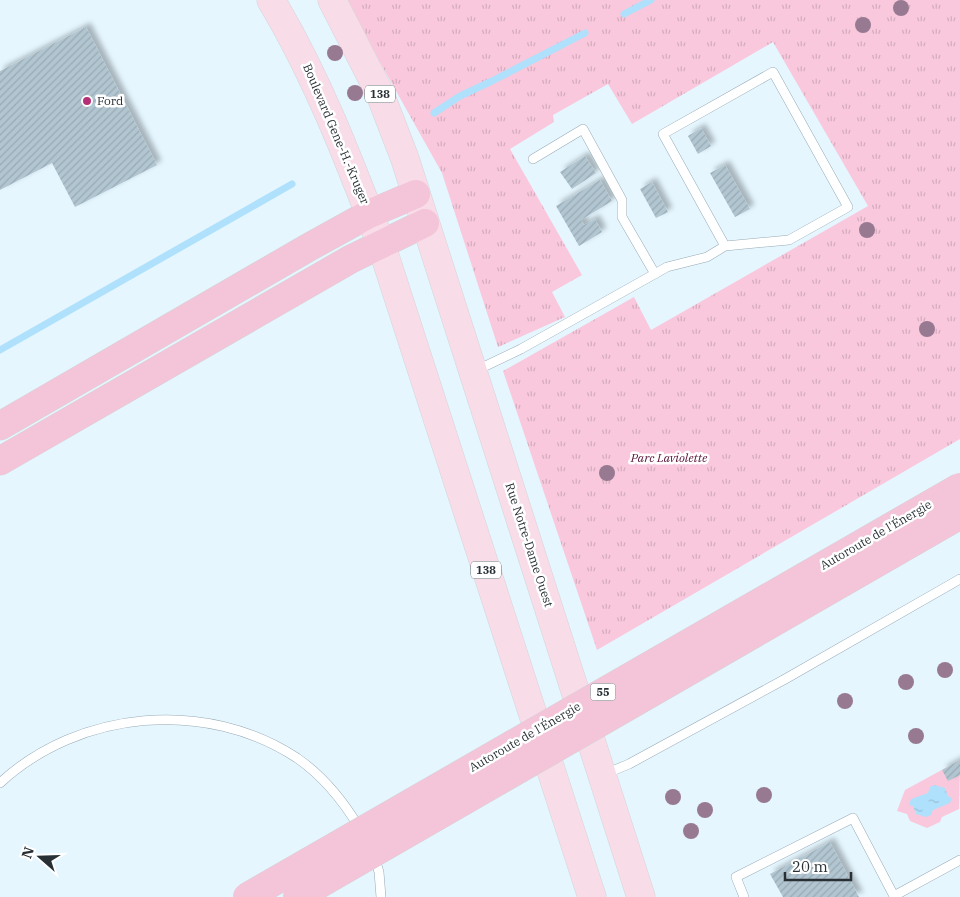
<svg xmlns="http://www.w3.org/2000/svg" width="960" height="897" font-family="'IBM Plex Serif',serif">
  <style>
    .green { fill: #f9c8dc }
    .park { fill: url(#park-tufts) }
    .water { fill: url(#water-ripples) }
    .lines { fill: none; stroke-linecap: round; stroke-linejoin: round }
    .stream { stroke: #afe1fc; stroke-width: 7 }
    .building { fill: url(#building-hatch); filter: url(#shadow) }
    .lane-casing { stroke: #97abb5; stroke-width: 10 }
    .primary-casing { stroke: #d4d6d7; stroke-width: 29 }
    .highway-casing { stroke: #d4d6d7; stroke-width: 29 }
    .lane { stroke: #fff; stroke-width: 9 }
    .primary { stroke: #f8dce8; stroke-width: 28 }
    .highway { stroke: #f4c4d8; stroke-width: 28 }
    .highway-bridge-casing { stroke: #d4d6d7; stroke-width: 29; stroke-linecap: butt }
    .highway-bridge { stroke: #f4c4d8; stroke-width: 28 }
    .tree { fill: #987992 }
    .poi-dot { fill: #b43178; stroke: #fff; stroke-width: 2 }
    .labels { text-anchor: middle; stroke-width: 5; stroke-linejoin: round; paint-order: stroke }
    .shield { fill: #fff; stroke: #686e72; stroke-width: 1 }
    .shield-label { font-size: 11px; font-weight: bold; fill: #283035 }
    .poi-label { font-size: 12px; fill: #283035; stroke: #fff; text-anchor: start }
    .street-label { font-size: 12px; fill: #283035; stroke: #fff }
    .park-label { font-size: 12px; font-style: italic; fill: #591339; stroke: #fff }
  </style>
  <defs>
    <pattern id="park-tufts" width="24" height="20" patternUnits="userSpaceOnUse" patternTransform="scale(1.25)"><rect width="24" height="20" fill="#f9c8dc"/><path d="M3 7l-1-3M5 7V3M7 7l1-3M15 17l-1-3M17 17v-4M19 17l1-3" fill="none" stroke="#d5acbd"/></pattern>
    <pattern id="water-ripples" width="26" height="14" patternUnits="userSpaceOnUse" patternTransform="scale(1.25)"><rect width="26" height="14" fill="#afe1fc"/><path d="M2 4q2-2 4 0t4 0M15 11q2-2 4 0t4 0" fill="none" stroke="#97c1d9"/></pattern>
    <pattern id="building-hatch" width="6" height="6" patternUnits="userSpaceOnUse" patternTransform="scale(1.25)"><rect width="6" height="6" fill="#b2c6d1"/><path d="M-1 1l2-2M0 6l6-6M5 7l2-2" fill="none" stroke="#99aab4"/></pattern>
    <filter id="shadow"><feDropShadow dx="4.5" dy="-4.5" stdDeviation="2.5" flood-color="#0004"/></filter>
  </defs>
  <rect width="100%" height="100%" fill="#e5f6ff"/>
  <path class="green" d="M960,760L959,809L942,817L940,822L927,828L910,821L907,814L897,811L905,790Z"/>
  <path class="park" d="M345,0H960V439L597,650L503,371L634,297L651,330L868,206L773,42L632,124L608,84L553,115L554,122L510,149L582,275L552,292L565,317L498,347L442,173Z"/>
  <path class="water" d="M934,785L945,788L948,796L952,798L950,803L933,810L931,815L926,817L916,814L913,806L909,805L911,799L928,793L930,787Z"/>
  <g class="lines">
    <path class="stream" d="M624,14L651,0
      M434,113L460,96L492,81L585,33
      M0,350L292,184"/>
  </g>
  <path class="building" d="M86,27L157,165L75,207L52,163L0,190V71Z
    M701,128L711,146L698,154L688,136Z
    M585,156L596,173L572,189L560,172Z
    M725,165L750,209L735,217L710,173Z
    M600,180L612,201L581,220L584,225L595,219L602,232L579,246L556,206Z
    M652,182L668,212L656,218L640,189Z
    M960,760V775L948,781L942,770Z
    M830,842L859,897H783L770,874Z"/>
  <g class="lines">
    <defs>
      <path id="lane" d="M533,159L583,129L622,200V217L655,274
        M475,371L521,349L667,267L707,257L725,246L789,240L848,207L773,72L663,134L725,246
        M605,774L629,764L787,678L960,579
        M0,783C79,710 206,698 297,758C323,776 344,802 360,829
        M374,856L379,872L381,897
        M744,897L736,877L853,818L894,896L960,860"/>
      <path id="primary" d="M271,0C317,77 349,160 381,244L592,897
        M332,0L380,94L405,159L641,897"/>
      <path id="highway" d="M0,426L311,246L369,214L416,194
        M0,461L351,259L425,223"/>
    </defs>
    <use href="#lane" class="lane-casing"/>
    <use href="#primary" class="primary-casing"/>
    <use href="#highway" class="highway-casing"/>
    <use href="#lane" class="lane"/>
    <use href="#primary" class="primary"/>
    <use href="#highway" class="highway"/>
    <defs>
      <path id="highway-bridge" d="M247,897L960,487
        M297,897L960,515"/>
    </defs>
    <use href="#highway-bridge" class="highway-bridge-casing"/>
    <use href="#highway-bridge" class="highway-bridge"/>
  </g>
  <g class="tree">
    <circle cx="901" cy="8" r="8"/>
    <circle cx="863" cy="25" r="8"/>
    <circle cx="335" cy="53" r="8"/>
    <circle cx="355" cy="93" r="8"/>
    <circle cx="867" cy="230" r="8"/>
    <circle cx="927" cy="329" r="8"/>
    <circle cx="607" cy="473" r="8"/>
    <circle cx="945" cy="670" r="8"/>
    <circle cx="906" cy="682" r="8"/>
    <circle cx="845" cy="701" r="8"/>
    <circle cx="916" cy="736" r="8"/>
    <circle cx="764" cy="795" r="8"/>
    <circle cx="673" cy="797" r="8"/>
    <circle cx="705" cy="810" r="8"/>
    <circle cx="691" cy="831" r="8"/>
  </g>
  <circle class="poi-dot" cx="87" cy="101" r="5"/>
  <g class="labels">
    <g class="shield">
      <rect x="365" y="85.5" width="30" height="17" rx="4"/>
      <rect x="471" y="561.5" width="30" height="17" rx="4"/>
      <rect x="590.5" y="683.5" width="25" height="17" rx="4"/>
    </g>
    <g class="shield-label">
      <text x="380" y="98">138</text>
      <text x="486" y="574">138</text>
      <text x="603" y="696">55</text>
    </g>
    <g class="poi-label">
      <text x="97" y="105">Ford</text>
    </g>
    <g class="street-label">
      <text transform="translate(336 134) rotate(67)" y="4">Boulevard Gene-H.-Kruger</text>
      <text transform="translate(876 535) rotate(-30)" y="4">Autoroute de l'Énergie</text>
      <text transform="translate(529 545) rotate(72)" y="4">Rue Notre-Dame Ouest</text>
      <text transform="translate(525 737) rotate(-30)" y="4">Autoroute de l'Énergie</text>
    </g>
    <g class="park-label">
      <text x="669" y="462">Parc Laviolette</text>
    </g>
  </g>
  <g transform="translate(40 857) rotate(290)" stroke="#ffffff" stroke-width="4" paint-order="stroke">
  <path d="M0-4L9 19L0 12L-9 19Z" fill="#283035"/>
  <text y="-8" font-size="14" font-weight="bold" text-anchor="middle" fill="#283035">N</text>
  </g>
  <path d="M785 872v8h66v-8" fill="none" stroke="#283035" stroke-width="2.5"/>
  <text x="792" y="872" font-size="15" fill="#283035" stroke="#ffffff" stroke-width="4" paint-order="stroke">20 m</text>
</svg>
